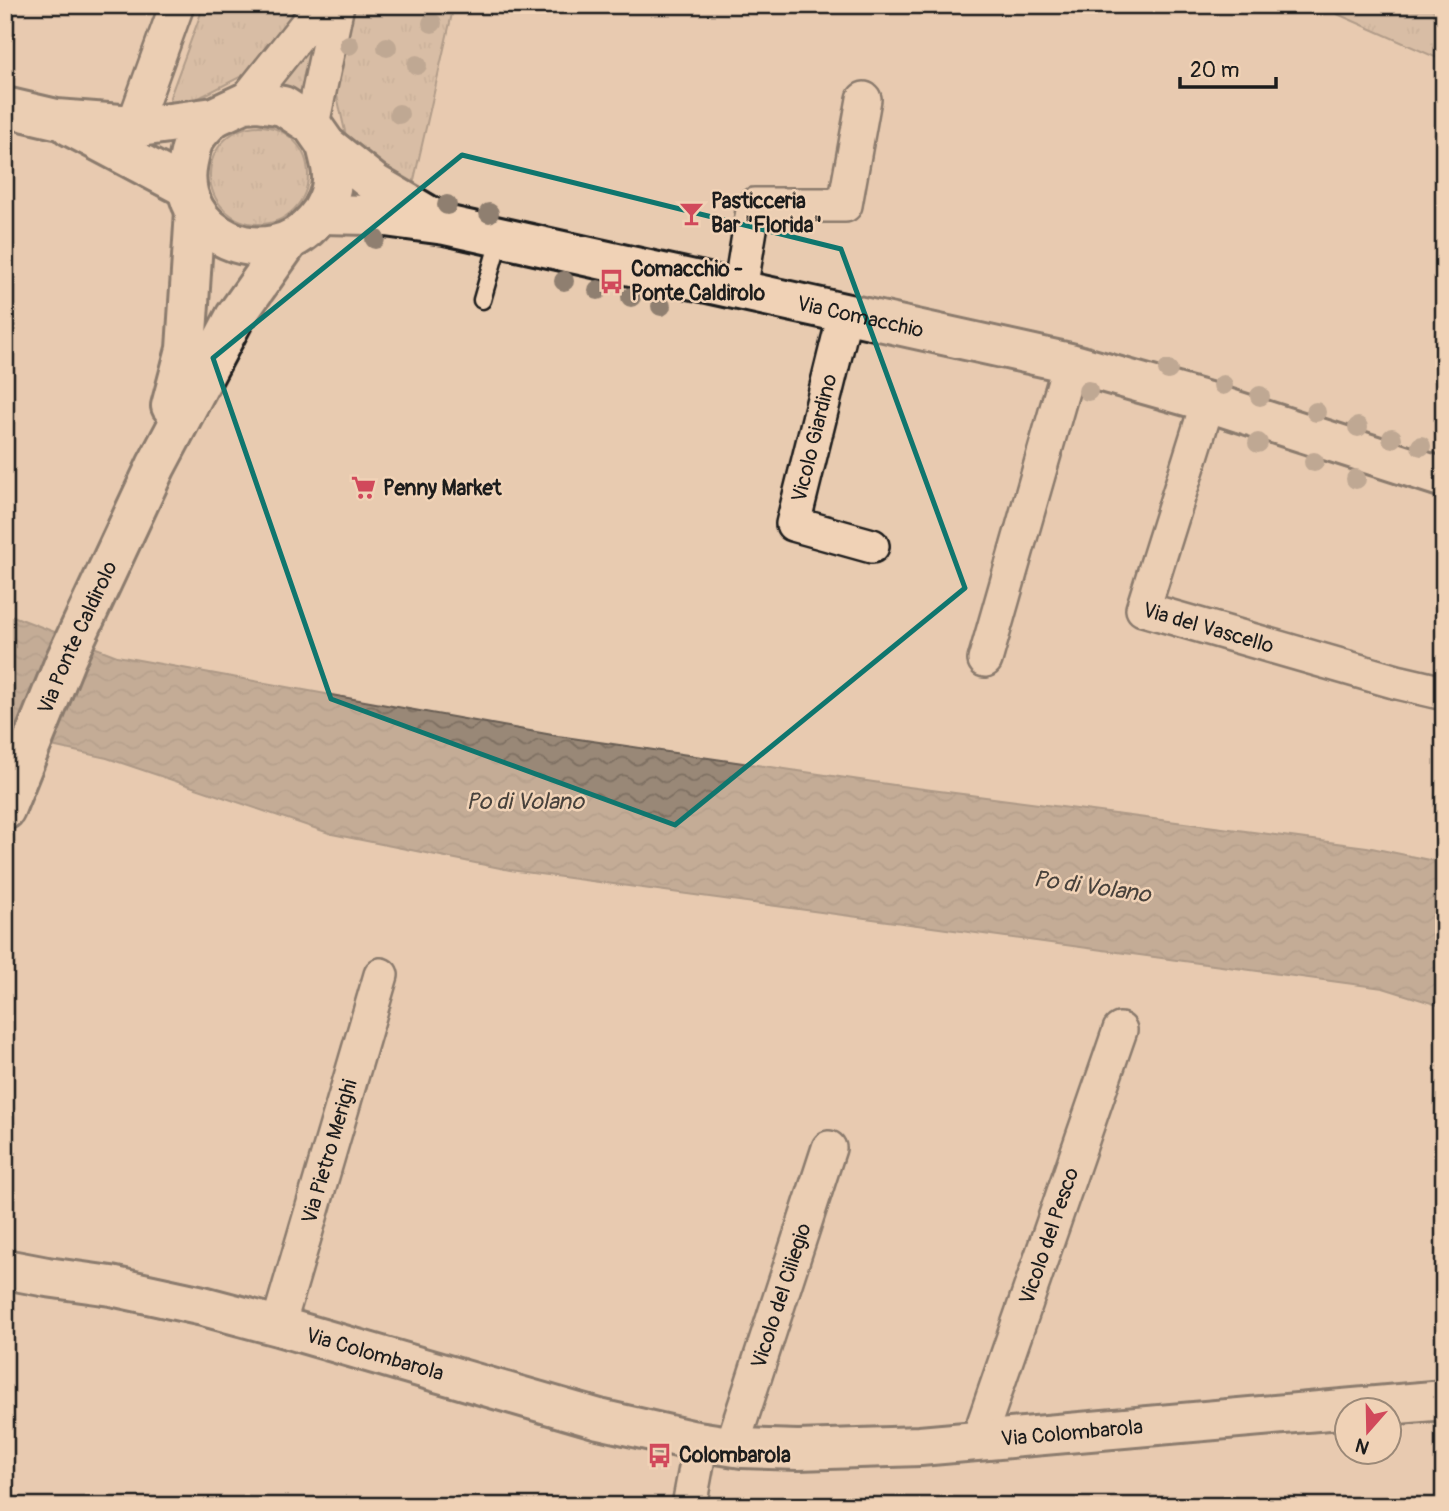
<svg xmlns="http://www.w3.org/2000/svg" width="1449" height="1511" font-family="Pangolin,sans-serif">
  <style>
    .grass { fill: url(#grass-tufts); stroke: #71655a; stroke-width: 2 }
    .water { fill: url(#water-waves); stroke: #675d53; stroke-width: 2 }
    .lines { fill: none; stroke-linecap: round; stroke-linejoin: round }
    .lane-casing { stroke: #1c1c1c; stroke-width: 21 }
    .street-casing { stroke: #1c1c1c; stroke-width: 38 }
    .secondary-casing { stroke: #1c1c1c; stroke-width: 44 }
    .lane { stroke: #f0d2b6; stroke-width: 16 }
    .street { stroke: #f0d2b6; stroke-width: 33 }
    .secondary { stroke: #f0d2b6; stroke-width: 38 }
    .tree { fill: #8f7f70 }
    .marked { fill: none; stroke: #0f766e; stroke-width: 5; stroke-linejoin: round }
    .labels { text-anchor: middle; stroke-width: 5; stroke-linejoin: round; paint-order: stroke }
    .poi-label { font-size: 21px; font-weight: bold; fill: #1c1c1c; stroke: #f0d2b6; text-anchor: start }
    .street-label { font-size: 21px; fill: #1c1c1c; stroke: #f0d2b6 }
    .water-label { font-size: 23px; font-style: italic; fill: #48423c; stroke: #f0d2b6 }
  </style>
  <defs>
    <pattern id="grass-tufts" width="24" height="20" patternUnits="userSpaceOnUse" patternTransform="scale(1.75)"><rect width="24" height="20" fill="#c6ae97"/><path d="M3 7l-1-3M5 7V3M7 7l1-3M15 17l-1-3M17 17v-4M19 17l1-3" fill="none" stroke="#aa9582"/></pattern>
    <pattern id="water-waves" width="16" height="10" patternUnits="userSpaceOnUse" patternTransform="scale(1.75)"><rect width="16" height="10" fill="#987"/><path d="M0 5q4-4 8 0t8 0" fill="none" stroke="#7c6e61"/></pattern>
  </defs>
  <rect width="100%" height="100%" fill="#e8cbb0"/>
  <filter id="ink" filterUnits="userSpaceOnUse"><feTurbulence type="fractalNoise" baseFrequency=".0143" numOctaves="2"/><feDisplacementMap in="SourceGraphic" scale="14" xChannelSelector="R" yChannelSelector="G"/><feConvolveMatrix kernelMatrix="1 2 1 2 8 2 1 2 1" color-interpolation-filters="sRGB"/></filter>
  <g filter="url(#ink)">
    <path class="grass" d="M204,5H308L276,44L242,76L189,103L171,108L170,97Z
      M351,5H454L411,193L368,164L346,136L334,82Z
      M1317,5H1444V61Z
      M319,28L311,94L269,84Z
      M210 175a49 49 0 1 1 98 0a49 49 0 1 1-98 0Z"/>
    <path class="water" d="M5,613L117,656L558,736L901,786L1367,847L1444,863V1007L1383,988L510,870L332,834L107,758L5,736Z"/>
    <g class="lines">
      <defs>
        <path id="lane" d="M482,300L500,237"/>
        <g id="street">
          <path d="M244,103L322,5"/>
          <path d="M134,124L177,5"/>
          <path d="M312,125L337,5"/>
          <path d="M740,290L754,205H845L864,99"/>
          <path d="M845,314L793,524L872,546"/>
          <path id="s1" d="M1208,402L1143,609L1397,682L1444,693"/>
          <path d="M985,660L1070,363"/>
          <path id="s2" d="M278,1326L381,975"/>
          <path id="s3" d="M978,1441L1120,1030"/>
          <path id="s4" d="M732,1446L829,1148"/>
          <path d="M689,1506L701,1441"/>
        </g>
        <g id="secondary">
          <path d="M5,107L56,119L147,126L214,117L244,103L258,102L283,106L312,125L326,145L375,184L431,217"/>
          <path d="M214,117C208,123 201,129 196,137C191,144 190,153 188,162C173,235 268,277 315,220C325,209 333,191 332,176C332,166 328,155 326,145"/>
          <path d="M70,126L187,188"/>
          <path id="s5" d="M321,214L370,215L445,225L1070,363L1208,402L1444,478"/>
          <path d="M171,406L186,349L195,211"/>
          <path id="s6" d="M5,810L65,661L156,466L235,317L288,242"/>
          <path id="s7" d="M5,1269L47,1277L111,1286L203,1306L278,1326L599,1419L691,1440L742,1448L798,1450L920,1446L1444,1400"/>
        </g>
      </defs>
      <use href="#lane" class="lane-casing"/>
      <use href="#street" class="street-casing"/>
      <use href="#secondary" class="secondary-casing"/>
      <use href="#lane" class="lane"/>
      <use href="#street" class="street"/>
      <use href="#secondary" class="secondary"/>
    </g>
    <g class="tree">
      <circle cx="432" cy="23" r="10"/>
      <circle cx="349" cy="45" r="10"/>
      <circle cx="387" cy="47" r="10"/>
      <circle cx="417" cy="65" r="10"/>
      <circle cx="399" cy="114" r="10"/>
      <circle cx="447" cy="205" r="10"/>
      <circle cx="489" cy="213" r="10"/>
      <circle cx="375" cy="239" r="10"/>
      <circle cx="564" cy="281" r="10"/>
      <circle cx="598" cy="290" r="10"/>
      <circle cx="631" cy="297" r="10"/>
      <circle cx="661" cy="306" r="10"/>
      <circle cx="1168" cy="370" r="10"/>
      <circle cx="1223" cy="385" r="10"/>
      <circle cx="1088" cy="391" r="10"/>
      <circle cx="1260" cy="396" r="10"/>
      <circle cx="1316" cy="412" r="10"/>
      <circle cx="1358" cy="427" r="10"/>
      <circle cx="1392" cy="438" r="10"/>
      <circle cx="1258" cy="443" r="10"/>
      <circle cx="1421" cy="446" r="10"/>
      <circle cx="1314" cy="462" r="10"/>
      <circle cx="1356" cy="479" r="10"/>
    </g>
  </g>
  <path d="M0 0H1449V1511H0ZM462,155L841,249L965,588L675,825L331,699L213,358Z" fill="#e8cbb0" fill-opacity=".55" fill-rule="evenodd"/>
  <path class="marked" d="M462,155L841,249L965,588L675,825L331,699L213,358Z"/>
  <defs>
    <symbol id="bar-bare" viewBox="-9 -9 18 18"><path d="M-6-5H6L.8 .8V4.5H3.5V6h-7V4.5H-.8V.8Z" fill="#d1495b" stroke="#f0d2b6" stroke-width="2.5" paint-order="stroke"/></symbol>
    <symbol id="bus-bare" viewBox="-9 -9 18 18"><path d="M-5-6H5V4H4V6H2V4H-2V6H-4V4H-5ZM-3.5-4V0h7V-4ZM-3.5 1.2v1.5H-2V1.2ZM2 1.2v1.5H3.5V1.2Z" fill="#d1495b" stroke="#f0d2b6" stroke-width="2.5" paint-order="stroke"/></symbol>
    <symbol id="supermarket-bare" viewBox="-9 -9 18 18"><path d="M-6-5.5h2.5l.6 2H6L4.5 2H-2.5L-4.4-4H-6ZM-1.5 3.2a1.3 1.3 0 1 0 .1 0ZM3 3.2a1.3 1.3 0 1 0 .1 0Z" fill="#d1495b" stroke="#f0d2b6" stroke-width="2.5" paint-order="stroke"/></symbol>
  </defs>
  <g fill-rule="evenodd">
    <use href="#bar-bare" x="674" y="196" width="35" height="35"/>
    <use href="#bus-bare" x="594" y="264" width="35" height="35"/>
    <use href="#supermarket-bare" x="346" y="470" width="35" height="35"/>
    <use href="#bus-bare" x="642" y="1438" width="35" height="35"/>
  </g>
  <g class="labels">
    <g class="poi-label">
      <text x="711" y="208">Pasticceria<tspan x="711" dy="24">Bar "Florida"</tspan></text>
      <text x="631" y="276">Comacchio -<tspan x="631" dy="24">Ponte Caldirolo</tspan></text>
      <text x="383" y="495">Penny Market</text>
      <text x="679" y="1462">Colombarola</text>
    </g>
    <g class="street-label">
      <text dy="7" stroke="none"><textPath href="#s5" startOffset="550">Via Comacchio</textPath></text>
      <text transform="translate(814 438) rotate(-76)" y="7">Vicolo Giardino</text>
      <text dy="7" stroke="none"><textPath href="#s1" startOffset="285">Via del Vascello</textPath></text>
      <text dy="7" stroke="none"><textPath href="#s6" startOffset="187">Via Ponte Caldirolo</textPath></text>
      <text dy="7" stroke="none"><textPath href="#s2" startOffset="182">Via Pietro Merighi</textPath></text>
      <text dy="7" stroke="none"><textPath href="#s3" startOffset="217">Vicolo del Pesco</textPath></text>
      <text dy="7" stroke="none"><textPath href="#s4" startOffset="158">Vicolo del Ciliegio</textPath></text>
      <text dy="7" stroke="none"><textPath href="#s7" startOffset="380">Via Colombarola</textPath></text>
      <text dy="7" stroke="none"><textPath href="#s7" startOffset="1090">Via Colombarola</textPath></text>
    </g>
    <g class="water-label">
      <text x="525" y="809">Po di Volano</text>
      <text transform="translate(1092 886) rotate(8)" y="8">Po di Volano</text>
    </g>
  </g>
  <rect width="1449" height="1511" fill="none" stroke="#f0d2b6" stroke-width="28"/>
  <rect x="14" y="14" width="1421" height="1483" fill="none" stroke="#1c1c1c" stroke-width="2.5" filter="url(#ink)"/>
  <g transform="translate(1368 1431) rotate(200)"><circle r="33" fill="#f0d2b6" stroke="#9b8978" stroke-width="2"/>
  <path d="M0-5L12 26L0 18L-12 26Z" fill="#d1495b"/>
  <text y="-10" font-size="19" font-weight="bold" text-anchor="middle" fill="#1c1c1c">N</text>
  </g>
  <path d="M1180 77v10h96v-10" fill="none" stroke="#1c1c1c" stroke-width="3.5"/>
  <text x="1190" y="77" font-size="21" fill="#1c1c1c" stroke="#f0d2b6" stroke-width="5" paint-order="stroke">20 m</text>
</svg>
